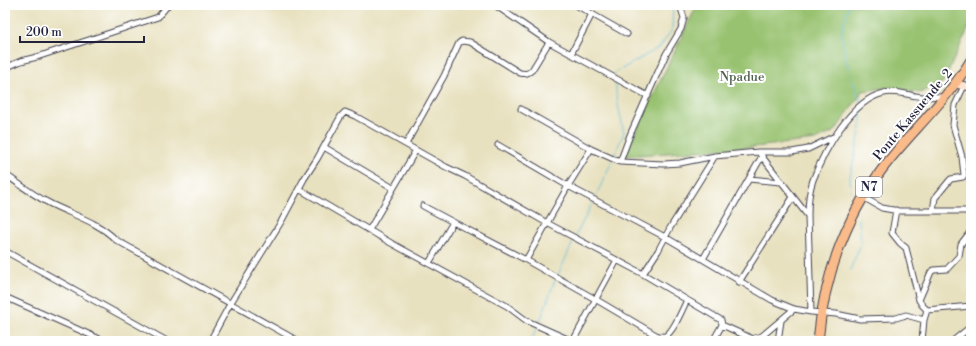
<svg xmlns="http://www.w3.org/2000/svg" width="976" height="346" font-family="'Libre Bodoni',serif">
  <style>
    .green { fill: #98c26f; stroke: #5d7255 }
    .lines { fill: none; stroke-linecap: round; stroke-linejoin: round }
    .stream { stroke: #5dbcdb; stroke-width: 1 }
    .street-casing { stroke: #403f4f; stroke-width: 7 }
    .secondary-casing { stroke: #403f4f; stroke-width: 9 }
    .highway-casing { stroke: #403f4f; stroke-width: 11 }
    .street { stroke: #fff; stroke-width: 5 }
    .secondary { stroke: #fde4d1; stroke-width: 7 }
    .highway { stroke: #fabb8b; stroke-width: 9 }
    .labels { text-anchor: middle; stroke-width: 4; stroke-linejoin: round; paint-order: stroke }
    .shield { fill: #fff; stroke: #646476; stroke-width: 1 }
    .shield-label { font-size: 12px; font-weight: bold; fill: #22223b }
    .park-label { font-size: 13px; fill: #516250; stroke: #fff }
    .street-label { font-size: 13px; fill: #22223b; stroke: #fff }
  </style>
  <rect width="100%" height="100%" fill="#fff"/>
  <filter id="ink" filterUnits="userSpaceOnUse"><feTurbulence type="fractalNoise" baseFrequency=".025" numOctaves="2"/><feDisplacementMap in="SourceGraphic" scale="8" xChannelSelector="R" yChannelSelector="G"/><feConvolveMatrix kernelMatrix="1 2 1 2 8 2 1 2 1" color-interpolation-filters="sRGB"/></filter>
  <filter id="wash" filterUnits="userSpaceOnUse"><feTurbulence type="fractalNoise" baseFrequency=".012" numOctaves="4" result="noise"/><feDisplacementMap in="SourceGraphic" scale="16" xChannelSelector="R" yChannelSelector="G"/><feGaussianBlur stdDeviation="0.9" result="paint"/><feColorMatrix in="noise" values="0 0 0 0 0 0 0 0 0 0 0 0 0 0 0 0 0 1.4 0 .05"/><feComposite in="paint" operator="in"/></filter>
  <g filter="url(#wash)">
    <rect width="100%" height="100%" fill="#e8e1bf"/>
    <path class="green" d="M697,5H971V23L943,82L920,93L886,88L863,91L835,131L816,140L754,147L624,156Z"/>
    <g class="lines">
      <path class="stream" d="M849,5L841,33L849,72L861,103
        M615,75V73L660,47L672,30L673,5
        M614,156L624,133L617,100L615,80
        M851,192L850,177L861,128V108
        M595,198L612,161
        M576,235L593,202
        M850,270L861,244L859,218
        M558,275L574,240
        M539,324L555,280
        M531,341L537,328"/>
    </g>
  </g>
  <g filter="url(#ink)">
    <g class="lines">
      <defs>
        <path id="street" d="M576,5L627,34
          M549,42L648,96
          M571,54L592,14
          M5,68L21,61L37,57L158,17L168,5
          M521,109L591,149L620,162L664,164L680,163L715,156L758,152H792L808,149L833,137
          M406,144L444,76L459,43L462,41L470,42L520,73C525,74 528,74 532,70L549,42L495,5
          M498,145L568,186L665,237L772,300L794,309L811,312
          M324,147L393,188
          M760,154L808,216
          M620,162L630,135L666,54L681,29L684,18L680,5
          M5,174C19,184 33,195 49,203C72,215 97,221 116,240L298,341
          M749,179L781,182
          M299,189L391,243L490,297L507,306L527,321L572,341
          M863,197L882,208L899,211H971
          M423,206L453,222
          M896,210L892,233L900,243L906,248L919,300L922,305L927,310L971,306
          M933,211L935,198L949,181L951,179L963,177L964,175L962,157L953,125L955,105L964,86
          M369,230L416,150
          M5,251L167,341
          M703,259L762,156
          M526,260L595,299L656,335C659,336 662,337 665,336C673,333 683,308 687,300
          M429,263L453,222L526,260L568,186L591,149
          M643,274L658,251L670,228L715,156
          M739,282L793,197
          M5,297L104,341
          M919,300L931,272L934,270L947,269L959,256L961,244L971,231
          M927,310L924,320L906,315L896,318L860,319L836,314L811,312L808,216C808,204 809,191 813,180C824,151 851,100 884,93C897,90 910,96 923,97C930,97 937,95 944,98
          M722,325L753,339
          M210,341L230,304L281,222L304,179L317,159L341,116L345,112L355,116L446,167L465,176L547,223L643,274L721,320L722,325L713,341
          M573,341L617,260
          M744,341L762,336L794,309
          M778,341L781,321
          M922,341L924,320
          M953,341L969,328L971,324"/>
        <path id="secondary" d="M955,84L971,87"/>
        <path id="highway" d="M818,341C824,274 848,210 891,158C918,125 949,97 971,60"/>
      </defs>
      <use href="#street" class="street-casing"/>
      <use href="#secondary" class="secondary-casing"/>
      <use href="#highway" class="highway-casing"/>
      <use href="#street" class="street"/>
      <use href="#secondary" class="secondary"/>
      <use href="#highway" class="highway"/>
    </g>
  </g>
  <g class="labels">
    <rect class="shield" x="856" y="177" width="26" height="20" rx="3"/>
    <g class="shield-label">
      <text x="869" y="191">N7</text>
    </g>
    <g class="park-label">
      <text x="742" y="81">Npadue</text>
    </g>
    <g class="street-label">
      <text transform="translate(912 114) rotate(-50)" y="5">Ponte Kassuende_2</text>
    </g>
  </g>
  <rect width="976" height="346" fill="none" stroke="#fff" stroke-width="20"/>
  <path d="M20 36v6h124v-6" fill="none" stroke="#22223b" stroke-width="2"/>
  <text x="26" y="36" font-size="12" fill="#22223b" stroke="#ffffff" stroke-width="3" paint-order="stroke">200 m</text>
</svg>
